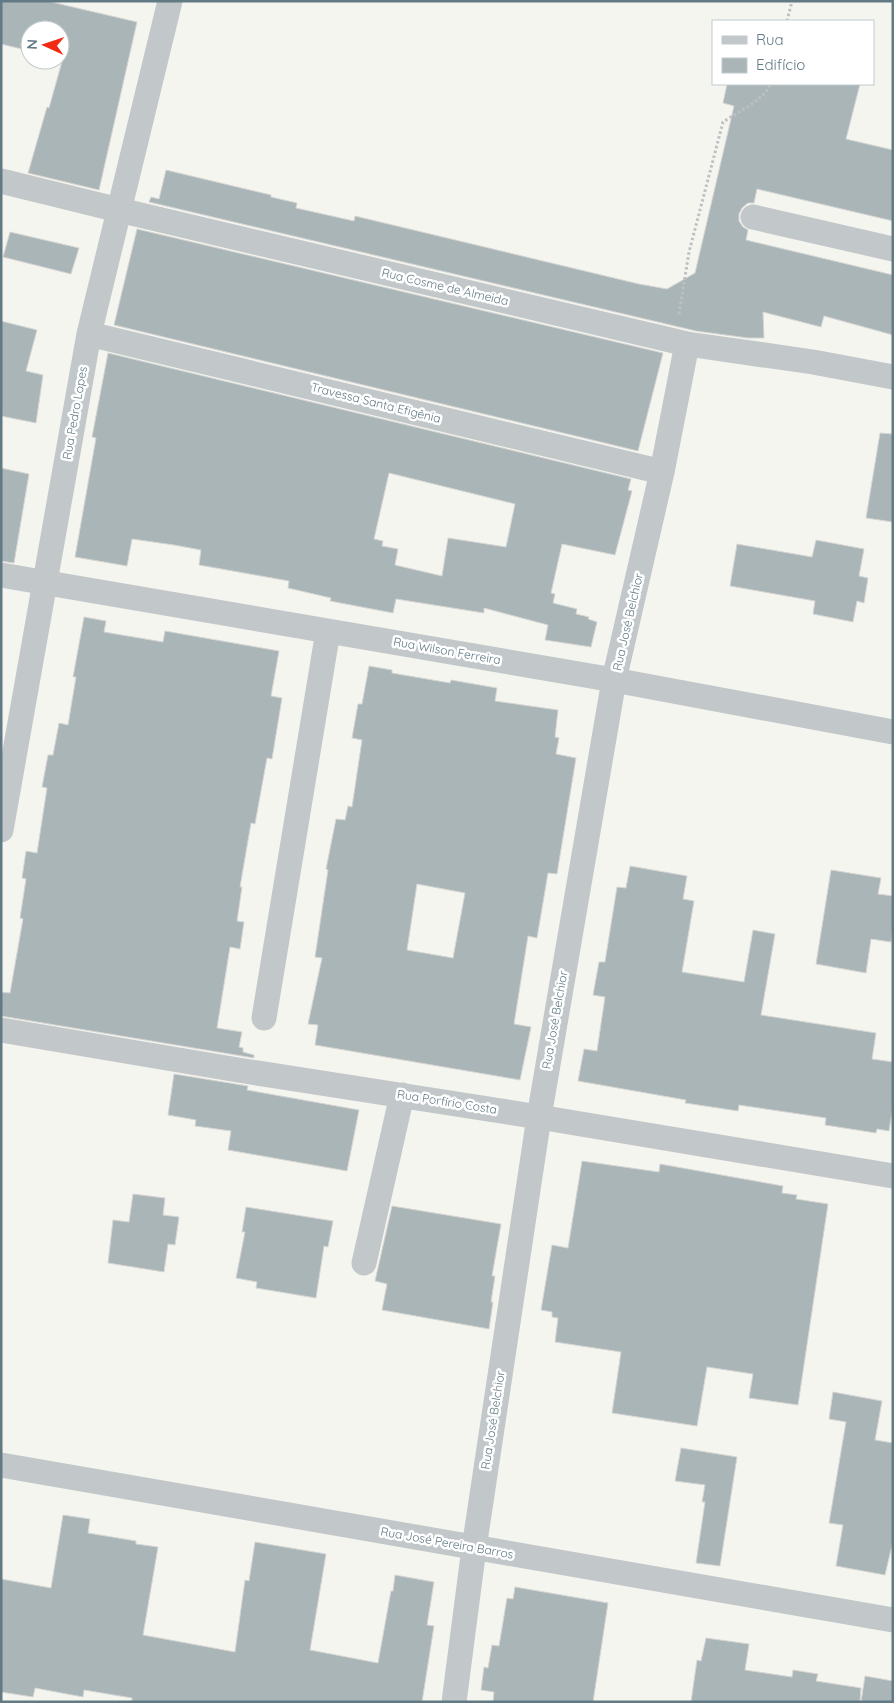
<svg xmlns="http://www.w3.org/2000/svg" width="894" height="1703" font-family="Quicksand,sans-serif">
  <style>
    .building { fill: #aab5b8; stroke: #d6d6d3; fill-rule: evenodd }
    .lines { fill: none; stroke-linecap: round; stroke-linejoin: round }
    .path { stroke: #bdc0c2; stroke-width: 3; stroke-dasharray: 2.5 2.5; stroke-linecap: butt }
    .street { stroke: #c2c7c9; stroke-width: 25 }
    .labels { text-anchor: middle; stroke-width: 5; stroke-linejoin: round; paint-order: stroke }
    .street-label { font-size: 12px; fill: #617a84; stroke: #fff }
  </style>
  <rect width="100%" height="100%" fill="#f5f5f0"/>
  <path class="building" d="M1,1H47L137,22L99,190L28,173L47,107L49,108L63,58H60V30H30V51L1,44Z
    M727,84H860L846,139L893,150V221L757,189L754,203H748L742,208L739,214V221L743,227L748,230L746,240L893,275V335L824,316L821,327L763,312L764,338H748L696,331L149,202L151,197L159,199L166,170L271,195V197L297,203L296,208L354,221L355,216L639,284L667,289L695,273L734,106L723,103Z
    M137,229L663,353L638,451L114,325Z
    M10,232L79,248L71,274L3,257Z
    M1,321L37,330L26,371L43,375L36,423L1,416Z
    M108,353L631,479L628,490L632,491L615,555L562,544L551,593L555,594L553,603L577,609L576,614L589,617L588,619L597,622L591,647L545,640L548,625L484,608V613L396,599L393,613L330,601L331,598L288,588L289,581L199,565L201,550L174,545L132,539L127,566L75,557L96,438L92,437ZM389,473L515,504L506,547L448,538L442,576L395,565L398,549L382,546L383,541L374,539Z
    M880,433L893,434V522L866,518Z
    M1,468L29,474L14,563L1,561Z
    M816,540L864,549L859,576L868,578L864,603L857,601L853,622L813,614L815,601L730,586L737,544L812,557Z
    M84,617L106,621L104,632L163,642L165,631L279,651L271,696L282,698L272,759L267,758L255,824L251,823L240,887H242L237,921L244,922L240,949L230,947L217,1028L242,1032L239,1047L243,1048V1052L254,1055V1058L1,1016V992L10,993L23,919L20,918L26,879L22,878L26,851L37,853L47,788L42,787L48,755H53L59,723L68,725L76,677H73Z
    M369,666L392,670V673L450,683L451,680L497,688L495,701L558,710L555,737L559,738L556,754L576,758L557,874L548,873L537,938L528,936L514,1024L531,1027L520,1080L315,1045L318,1025L308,1024L322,958L315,957L328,870L326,869L336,819L345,820L348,806L352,807L362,740L352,738L358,704H362ZM417,884L465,893L453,958L407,950Z
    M630,866L687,876L683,899L694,901L682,972L744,982L753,930L775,934L761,1015L876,1033L872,1059L893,1062V1106L889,1131L877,1129L876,1133L825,1125L826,1118L739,1105L738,1111L685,1103L686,1100L578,1081L584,1049L597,1051L605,997L593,995L599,962H605L617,887L626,888Z
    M831,870L881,878L878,894L893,896V927L891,942L871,939L866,973L816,964Z
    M174,1074L248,1086L247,1090L359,1110L347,1171L228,1150L231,1131L195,1126L196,1120L168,1115Z
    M582,1161L659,1172L660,1164L783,1186L782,1193L797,1195L796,1199L828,1204L798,1405L749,1398L753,1374L707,1367L697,1426L612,1413L621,1352L555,1342L558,1318L552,1317V1312L541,1310L552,1245L568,1248Z
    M133,1194L165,1198L163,1215L179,1217L175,1245L168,1244L164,1272L108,1263L113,1220L129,1222Z
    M392,1206L501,1224L492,1276H495L491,1302H493L489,1329L382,1310L387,1284L375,1281Z
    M246,1207L333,1221L328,1247L324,1246L316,1298L256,1288L257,1282L236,1278L245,1232H242Z
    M833,1392L882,1401L875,1440L893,1443V1541L885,1575L836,1566L843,1525L829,1523L846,1422L829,1419Z
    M681,1448L737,1457L720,1566L696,1563L705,1502H702L705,1485L675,1481Z
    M63,1515L90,1519L88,1533L136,1541V1544L158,1547L143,1635L235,1652L245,1580L249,1581L255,1542L326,1554L310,1650L378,1663L391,1591H393L395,1575L434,1582L427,1625L434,1626L422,1702H132V1698L84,1690L83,1697L35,1688L33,1697L1,1692V1579L51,1588Z
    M515,1587L608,1603L593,1702H493L494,1692L481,1690L484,1667L488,1668L492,1645L499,1646L507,1598L513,1599Z
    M706,1638L749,1644L745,1670L792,1677L793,1670L818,1674L816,1681L861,1688L860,1702H691L697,1660L701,1661Z
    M865,1676L893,1681V1702H861Z"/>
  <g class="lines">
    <path class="path" d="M787,21L792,1
      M679,314L689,252L723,122C736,113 766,99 770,84"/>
    <path class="street" d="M1,181L119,210L687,344L813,362L893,377
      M753,217L893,249
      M89,334L662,472
      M1,575L614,680L893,732
      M1,830L89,334L170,1
      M264,1018L328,631
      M1,1030L238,1070L539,1117L893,1176
      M364,1263L402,1095
      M1,1465L893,1620
      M454,1702L474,1548L539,1117L614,680L662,472L687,344"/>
  </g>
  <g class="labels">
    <g class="street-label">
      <text transform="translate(445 287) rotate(13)" y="4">Rua Cosme de Almeida</text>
      <text transform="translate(376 403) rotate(14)" y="4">Travessa Santa Efigênia</text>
      <text transform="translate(75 413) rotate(-80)" y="4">Rua Pedro Lopes</text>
      <text transform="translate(628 622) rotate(-77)" y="4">Rua José Belchior</text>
      <text transform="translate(447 651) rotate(10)" y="4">Rua Wilson Ferreira</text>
      <text transform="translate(555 1020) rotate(-80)" y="4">Rua José Belchior</text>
      <text transform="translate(447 1102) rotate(9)" y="4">Rua Porfírio Costa</text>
      <text transform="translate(493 1420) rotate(-81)" y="4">Rua José Belchior</text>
      <text transform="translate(447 1543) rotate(10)" y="4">Rua José Pereira Barros</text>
    </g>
  </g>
  <rect width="894" height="1703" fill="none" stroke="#617a84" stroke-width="5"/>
  <rect x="712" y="20" width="162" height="65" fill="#ffffff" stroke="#c0cace"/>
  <rect x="722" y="36" width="25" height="8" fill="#c2c7c9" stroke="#c0cace"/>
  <text x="756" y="45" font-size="15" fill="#617a84">Rua</text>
  <rect x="722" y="58" width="25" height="15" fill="#aab5b8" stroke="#c0cace"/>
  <text x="756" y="70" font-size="15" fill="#617a84">Edifício</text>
  <g transform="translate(45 45) rotate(273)"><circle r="24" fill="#ffffff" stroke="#c0cace"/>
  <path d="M0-4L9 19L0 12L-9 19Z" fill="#f12a14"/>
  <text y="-8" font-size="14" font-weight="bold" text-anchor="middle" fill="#617a84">N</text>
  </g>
</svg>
